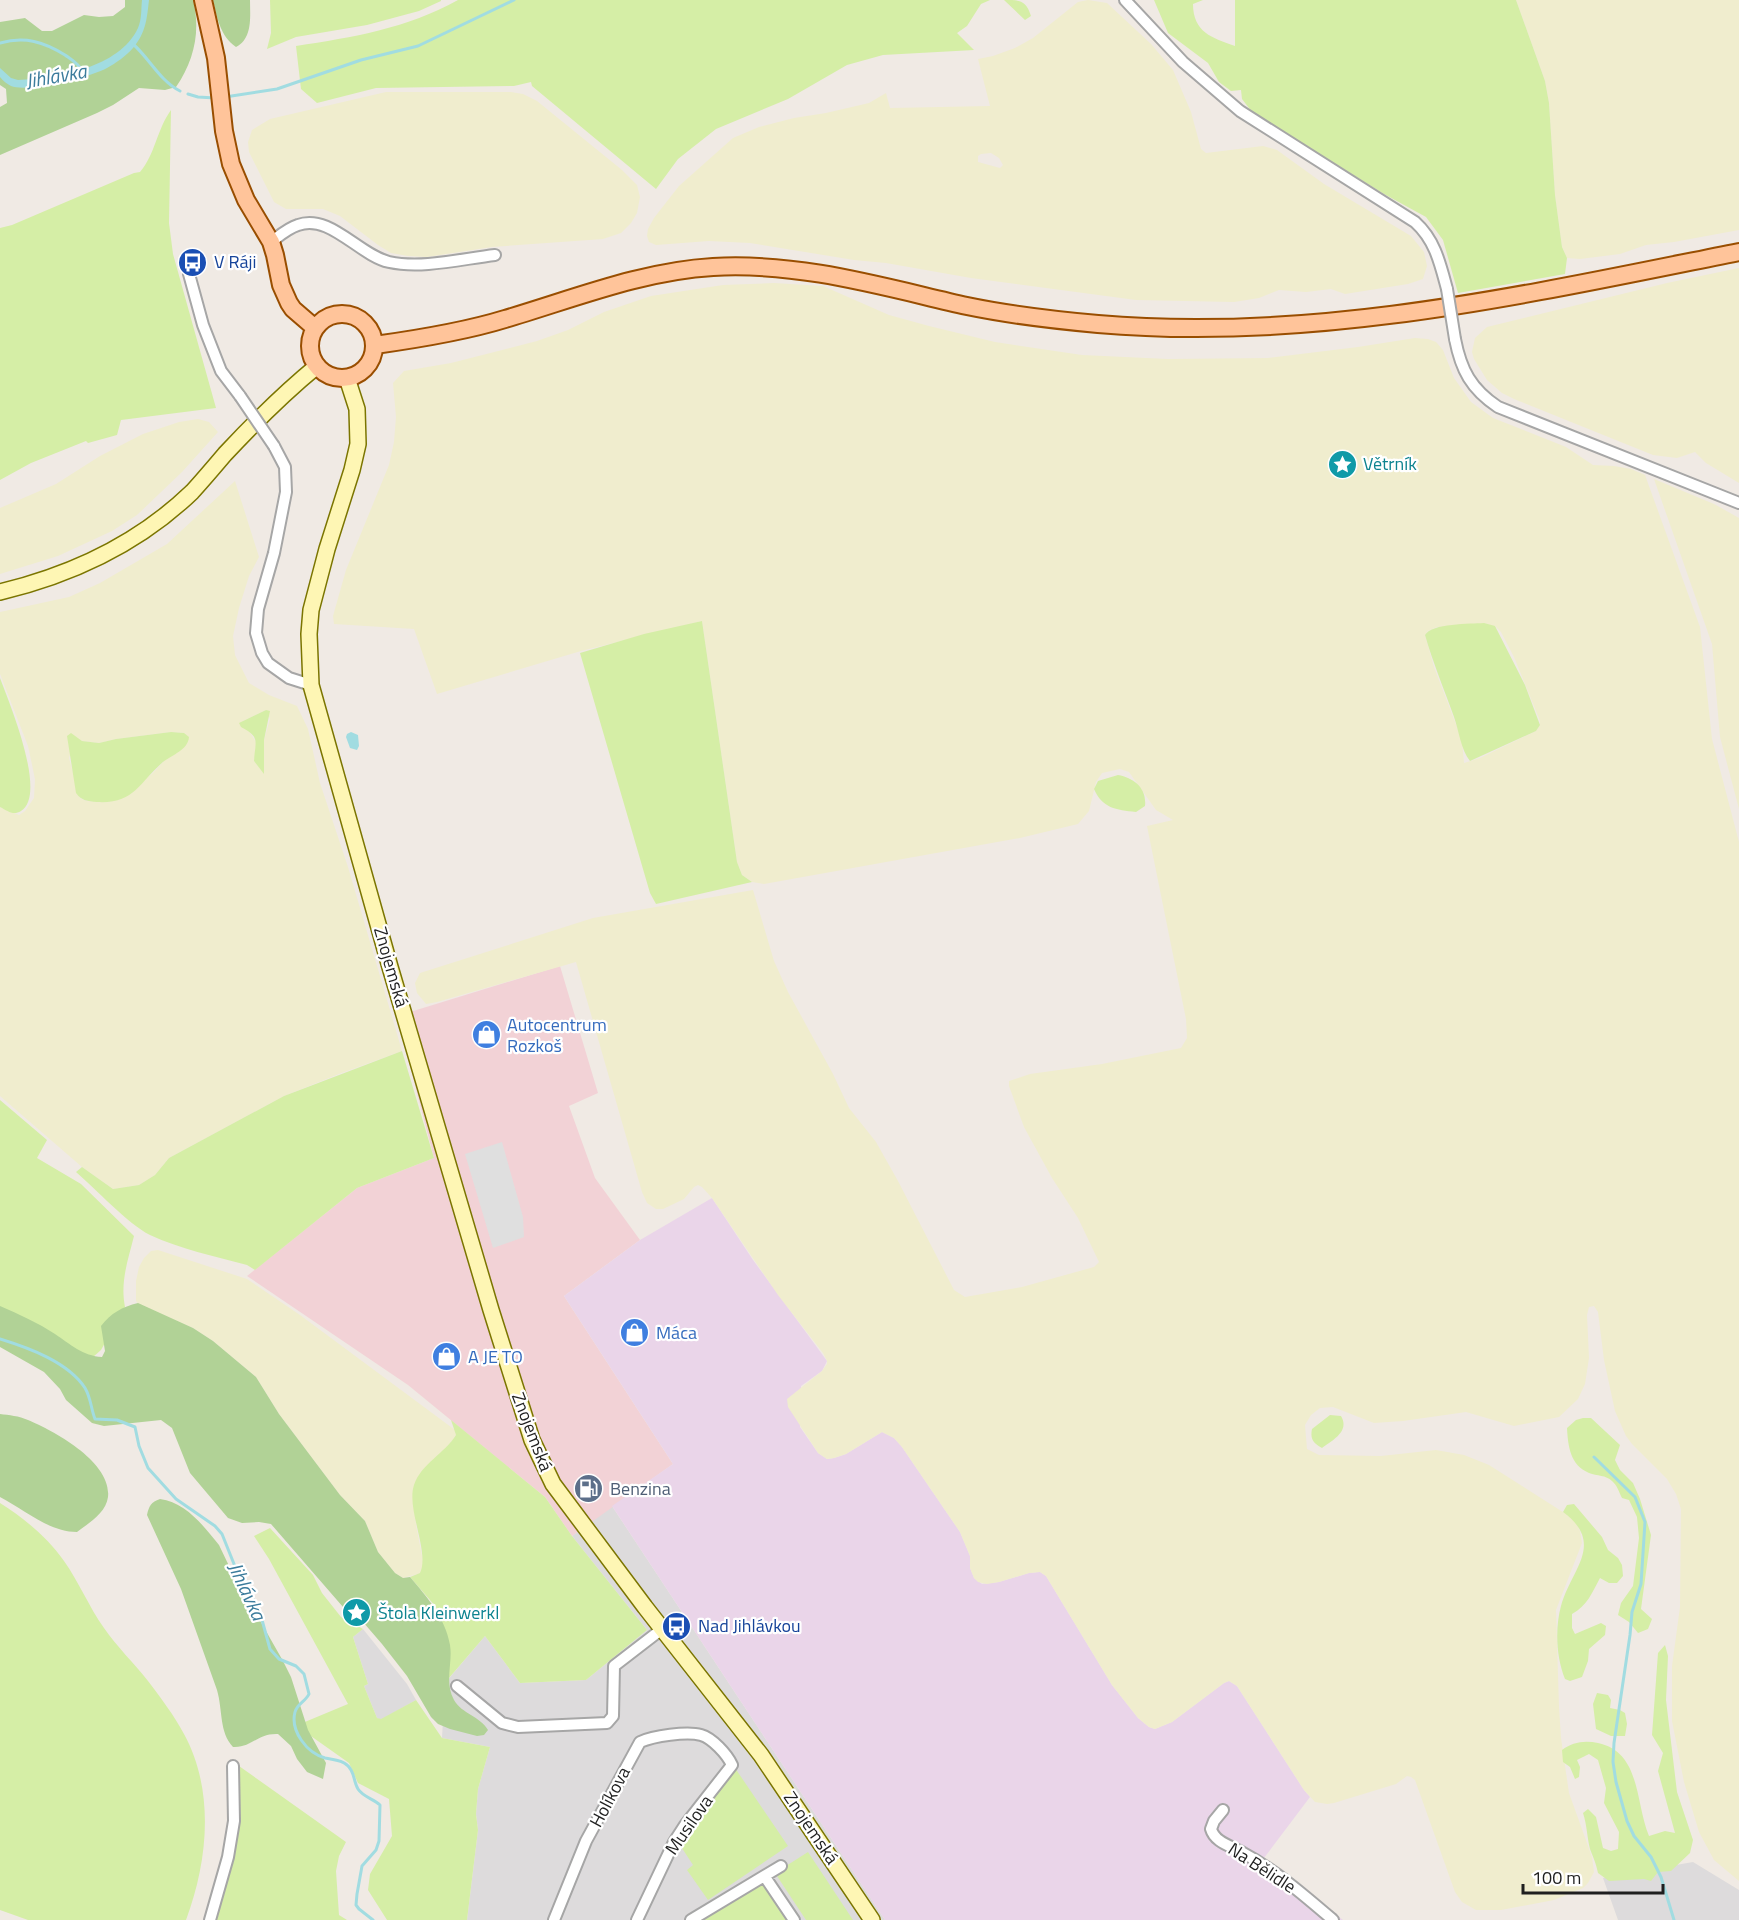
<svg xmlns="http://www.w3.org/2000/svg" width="1739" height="1920" font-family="'Titillium Web',sans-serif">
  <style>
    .residential { fill: #dddbdc }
    .commercial { fill: #f2d2d6 }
    .industrial { fill: #ead5e9 }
    .farmland { fill: #f0edce; fill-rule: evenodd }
    .grass { fill: #d5eea6 }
    .forest { fill: #b1d296 }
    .parking { fill: #dfdfdf }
    .water { fill: #a1dce1 }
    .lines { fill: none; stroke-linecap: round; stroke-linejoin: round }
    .stream { stroke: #a1dce1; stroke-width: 3 }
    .minor-casing { stroke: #a6a6a6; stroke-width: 14 }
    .secondary-casing { stroke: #7b7500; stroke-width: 18 }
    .primary-casing { stroke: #994e00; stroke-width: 20 }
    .minor { stroke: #fff; stroke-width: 10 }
    .secondary { stroke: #fef6b4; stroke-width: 15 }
    .primary { stroke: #ffc49a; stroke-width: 16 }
    .minor-bridge-casing { stroke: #a6a6a6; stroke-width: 14; stroke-linecap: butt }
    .minor-bridge { stroke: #fff; stroke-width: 10 }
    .labels { text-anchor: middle; stroke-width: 4.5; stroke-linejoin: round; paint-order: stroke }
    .transit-label { font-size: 18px; fill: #164399; stroke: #fff; text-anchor: start }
    .culture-label { font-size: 18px; fill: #0d838f; stroke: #fff; text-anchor: start }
    .street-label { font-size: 18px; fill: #1f1f1f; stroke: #fff }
    .shop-label { font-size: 18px; fill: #366cbe; stroke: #fff; text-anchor: start }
    .service-label { font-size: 18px; fill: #4e5e75; stroke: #fff; text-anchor: start }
    .water-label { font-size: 20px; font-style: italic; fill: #3c7c9c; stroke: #fff }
  </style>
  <rect width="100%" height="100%" fill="#f0eae4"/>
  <path class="residential" d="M612,1506L885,1920H467L478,1830L476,1814L478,1789L490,1747L442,1738L445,1683L485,1636L520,1683L586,1680L647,1630L572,1536Z
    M363,1629L407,1684L416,1700L381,1720L377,1718L364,1686L368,1684L353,1637Z
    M1693,1862L1739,1890V1920H1618L1603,1878Z"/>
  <path class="commercial" d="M560,966L598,1093L569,1106L595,1178L640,1240L564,1296L673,1464L572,1536L545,1497L408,1385L247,1276L357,1188L434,1158L397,1016Z"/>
  <path class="industrial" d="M712,1198L753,1260L827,1361L822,1371L801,1386L800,1427L818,1453L827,1459L834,1458L846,1454L882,1432L894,1438L902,1447L960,1532L970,1556V1568L974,1578L982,1584L999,1582L1029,1573L1040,1572L1046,1576L1112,1685L1138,1718L1149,1727L1155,1729L1172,1722L1224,1683L1229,1681L1237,1686L1304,1790L1310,1797L1264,1858L1343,1920H885L612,1506L673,1464L564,1296L640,1240Z"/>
  <path class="farmland" d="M1088,0L1107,3L1151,44L1173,70L1191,112L1201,149L1206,153L1263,146L1277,150L1324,184L1411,236L1424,252L1427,266L1423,279L1408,284L1345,294L1331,289L1306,292L1279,290L1259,298L1234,302L1136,300L971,278L886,263L854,260L750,243L709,241L656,245L649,242L647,236L648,229L654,218L679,186L733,138L759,127L794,118L826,113L869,103L886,93L890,108L990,106L978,59L993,56L1015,48L1033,38L1078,2ZM991,153L999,158L1003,165L1000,168L978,162V156L981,154Z
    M1516,0H1739V230L1674,242L1646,245L1620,254L1580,259L1567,258L1562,247L1555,195L1549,103L1545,81Z
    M386,92H511L523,94L537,101L622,170L637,185L640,197L637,213L631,223L621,233L603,239L492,247L427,257L408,256L391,253L378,245L340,216L323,209H286L274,202L249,152L248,142L252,130L270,119Z
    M1739,268V483L1706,463L1695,452L1677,458L1653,455L1514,399L1502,393L1487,380L1474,359L1472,352L1475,338L1487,327L1667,283Z
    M774,283L823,286L889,315L929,326L995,342L1082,355L1168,359L1267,358L1358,347L1415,338L1428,339L1436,342L1443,350L1454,378L1471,402L1493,418L1566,447L1593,465L1614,466L1631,469L1645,475L1700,627L1712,739L1739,842V1881L1714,1860L1699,1832L1684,1782L1672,1721V1666L1680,1607L1681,1509L1676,1494L1667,1479L1632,1444L1626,1436L1615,1411L1604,1360L1598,1312L1594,1306L1589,1307L1587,1315L1589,1358L1585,1384L1578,1399L1559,1417L1514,1426L1466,1412L1403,1421L1374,1423L1333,1407L1320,1408L1311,1415L1305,1425L1307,1449L1319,1455L1381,1456L1436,1450L1464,1455L1489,1465L1566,1514L1576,1523L1580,1531L1582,1543L1556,1610L1559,1707L1561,1738L1569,1793L1592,1857L1594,1872L1588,1883L1583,1888L1554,1900L1501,1910H1476L1462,1902L1455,1892L1415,1780L1411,1777L1407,1776L1396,1784L1334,1803L1327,1804L1315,1802L1304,1790L1237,1686L1229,1681L1224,1683L1172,1722L1155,1729L1149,1727L1138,1718L1112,1685L1046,1576L1040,1572L1029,1573L999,1582L987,1584L978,1582L974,1578L970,1568V1556L960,1532L902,1447L894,1438L882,1432L846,1454L834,1458L827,1459L818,1453L788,1407L787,1399L822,1371L827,1364V1361L823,1353L778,1295L712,1198L702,1187L698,1185L694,1187L684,1199L663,1209H656L647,1203L642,1192L576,962L437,1002L426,1004L417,993L415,983L420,973L593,918L753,890L774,961L788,992L833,1074L849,1108L876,1142L898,1181L954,1290L965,1297L1022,1287L1094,1267L1099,1262L1078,1218L1052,1178L1024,1127L1009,1086V1081L1030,1074L1102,1064L1181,1048L1187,1038L1186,1019L1147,826L1173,820L1156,810L1129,772L1120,769L1102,773L1096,782L1089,811L1078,824L1020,838L764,884L752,882L742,875L737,862L702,621L581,651L437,694L414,629L334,624L333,616L346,570L389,465L394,442L396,417L393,383L404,371L451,363L537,341L568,330L604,312L651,296L723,285ZM1495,626L1501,632L1514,657L1540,721V725L1536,731L1480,758L1464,763L1462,740L1434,667L1425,635L1428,631L1437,627Z
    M198,419L209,422L218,432L182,472L137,515L112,531L58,556L0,574V508L56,484L100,456L143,434L179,422Z
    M1654,479L1714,504L1739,518V809L1720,737L1712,644Z
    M235,481L259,557L249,576L239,608L233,636L235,655L249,683L269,695L297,706L308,729L320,783L348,867L402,1051L339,1074L284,1096L169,1158L155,1175L139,1185L113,1189L82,1167L0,1096V807L19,815L25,811L34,798L35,779L28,746L0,674V612L69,597L100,583L167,544ZM266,710L270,719L264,740V773L254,761L257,744L243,721ZM171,732L184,733L166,759L152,774L108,802L86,801L80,798L69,758L76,738L82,741L99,743L116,739Z
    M158,1250L247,1279L300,1315L455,1430L456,1435L453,1440L419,1477L413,1489L416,1525L424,1566L421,1573L403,1578L395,1573L378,1552L365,1521L340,1495L279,1414L256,1377L213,1341L193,1328L139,1305L136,1301V1281L139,1267L144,1258L151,1251Z"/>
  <path class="grass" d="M270,0H441V1L419,11L367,25L296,37L267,49L271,33Z
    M458,0H990L981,4L967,26L957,33L974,50L883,55L847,65L788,99L716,129L678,159L656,189L532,86L531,82L514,86L376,88L317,103L301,89L296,46C354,37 405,29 458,0Z
    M1004,0C1020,0 1026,0 1031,16L1025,20Z
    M1154,0H1203L1193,4C1193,32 1212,38 1235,46V0H1516L1545,81L1549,103L1555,195L1562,247L1567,258L1565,274L1458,293L1443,240L1426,217L1384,194L1252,112L1242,99L1241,90L1231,91L1219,82L1208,63L1168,33Z
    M171,110L169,223L173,254L216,408L121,420L117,435L88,443L86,441L31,463L0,480V228L12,225L134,173L140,172C155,155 157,129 171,110Z
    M702,621L737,862L742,875L752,882L656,904L650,893L580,653L644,634Z
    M1484,623L1495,626L1525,685L1540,725L1536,731L1470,761C1461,750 1459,731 1454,717C1444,689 1433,663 1425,635C1432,623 1470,624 1484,623Z
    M0,678C9,702 48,795 21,811C13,816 8,811 0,807Z
    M266,710L270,711L264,740V774L254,761C255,742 261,737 241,727L239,723Z
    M171,732L184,733L189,737C188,750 172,755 163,762C138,784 134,804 97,802C87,801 82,801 76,793L67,736L71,733L82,741L99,743L116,739Z
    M1118,775C1134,778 1147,788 1145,806L1136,812C1116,810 1102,808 1094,789L1098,781Z
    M402,1051L434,1158L357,1188L255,1270L247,1265C214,1256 180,1249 150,1235C128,1224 96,1189 76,1172L82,1167L113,1189L139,1185L155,1175L169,1158L284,1096Z
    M0,1100L47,1140L37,1158L81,1184L134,1236C128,1260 120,1282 125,1307L101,1350L92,1358L0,1317Z
    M1330,1415L1341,1416C1350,1431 1333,1440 1322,1448C1313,1443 1310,1439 1312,1429Z
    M1583,1418H1591L1620,1445L1615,1460L1620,1470L1633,1483L1640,1499L1651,1535L1641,1609L1652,1619L1648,1629L1638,1633L1629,1622L1618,1615L1621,1603L1633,1586L1639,1538L1637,1517L1629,1500L1622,1498C1619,1492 1617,1485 1612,1481C1606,1475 1597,1476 1589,1473C1570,1465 1568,1446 1567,1428L1576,1420Z
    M451,1420L545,1497L572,1536L647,1630L586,1680L520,1683L485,1636L449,1678L436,1607L410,1577L420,1573C430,1552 406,1509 414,1485C421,1464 445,1453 456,1435Z
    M0,1503C24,1518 48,1538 64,1561C79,1582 89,1607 104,1628C117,1647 134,1663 148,1681C160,1697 174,1715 184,1734C215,1791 208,1861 186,1920H28L0,1910Z
    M1574,1504L1602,1537L1608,1550L1618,1558L1622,1565L1623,1576L1617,1583H1609L1600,1578C1592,1593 1587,1606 1572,1614V1628L1575,1634L1601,1623L1606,1626L1605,1635L1589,1649L1588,1661L1582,1677L1570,1681L1565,1679C1556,1657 1555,1628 1561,1606C1571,1569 1606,1544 1563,1512L1567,1505Z
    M270,1528L313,1575L322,1593L341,1617L363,1629L353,1637L368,1684L364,1686L377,1718L381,1719L416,1700L442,1738L490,1747L478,1789L476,1814L478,1830L467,1920H387L368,1890L370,1874L392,1836L389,1799L358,1783L349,1763L308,1734L300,1724L348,1704L269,1559L254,1536Z
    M1665,1645L1668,1656L1666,1700L1677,1792L1693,1840L1690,1853L1671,1871L1658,1872L1651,1881L1644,1879L1609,1881L1598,1873C1596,1863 1593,1857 1590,1849C1587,1837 1587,1825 1583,1813L1588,1809L1596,1817L1603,1848L1611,1851L1618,1849L1619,1832L1604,1803L1606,1788L1598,1760L1589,1754L1577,1760L1580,1767L1579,1777L1575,1779L1570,1767L1563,1762L1562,1750C1572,1742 1585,1740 1598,1743C1641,1752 1635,1802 1649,1836L1665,1831L1675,1833L1658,1771L1663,1753L1652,1735L1658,1653Z
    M1597,1693L1608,1695L1611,1700L1610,1708L1620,1710L1625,1713L1627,1724L1625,1736H1611L1596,1729L1593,1704Z
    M239,1766L346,1842L339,1856L336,1871L339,1915L347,1920H212L222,1893L239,1824Z
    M735,1768L788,1846L708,1900L687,1870L693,1865L678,1842Z
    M808,1852L853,1920H806L775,1873Z
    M760,1883L768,1884L791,1920H703Z"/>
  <path class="forest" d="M125,0H193C201,31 194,61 176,87L165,90L139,88L113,105L97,113L0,155V107L7,103L6,89L0,85V22L25,18L42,31H52L84,15L99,17L113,16L125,7Z
    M213,0H250C250,16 253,38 236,47C220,36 217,17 213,0Z
    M138,1303L193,1328L213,1341L256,1377L279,1414L340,1495L365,1521L378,1552L395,1573L403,1578L410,1577C427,1597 445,1617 450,1645C453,1663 444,1682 454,1700C462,1714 480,1716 488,1730L484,1735L477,1736L450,1729L438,1724L431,1717L407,1676L382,1644L363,1622L343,1607L271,1524L259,1522L242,1523L228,1518L190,1473L172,1428L161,1420L104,1426L92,1423L66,1400L60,1389L44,1372L0,1347V1306C19,1314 38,1323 55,1334C70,1344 83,1356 102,1357L105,1351L101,1326C111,1313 122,1307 138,1303Z
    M0,1414C9,1415 19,1416 28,1420C54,1431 112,1462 108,1497C106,1513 89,1523 77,1532C49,1532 25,1510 0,1497Z
    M160,1499C185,1502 203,1525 219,1545L230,1568L283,1661L291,1677L308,1730L326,1763L323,1779L307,1772L297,1759L291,1746L278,1734C257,1733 252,1748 233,1747C219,1732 223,1711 217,1690L181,1589L147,1515C149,1506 151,1502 160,1499Z"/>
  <path class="parking" d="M502,1142L523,1217L524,1237L493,1248L465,1154Z"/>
  <path class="water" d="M142,0H149C147,18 146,33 133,48C126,56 116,63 107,68C91,77 27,93 11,86C7,84 3,81 0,77V68L11,78L18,80C58,78 119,68 138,28C142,19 141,9 142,0Z
    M351,732L358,735L359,746L357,750L350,748L346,737L347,734Z"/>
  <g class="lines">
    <path class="stream" d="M0,43C25,36 44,42 65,55C72,60 79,64 83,72
      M133,44C149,58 160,81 180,91
      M188,94L198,97L215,98
      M225,97L277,89L361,60L418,46L514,0
      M0,1339C29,1348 68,1362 85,1388C91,1398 91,1409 95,1419L117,1420L135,1427L139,1446L148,1468L176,1499L215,1526L222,1534L238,1574L259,1609L270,1649L279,1659L296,1666L304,1674L309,1694C306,1701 297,1704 295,1712C290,1731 307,1753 325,1758C333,1760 340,1759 347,1765C355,1771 353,1781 358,1789C363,1797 374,1799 380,1805L379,1841L376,1850L362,1866L357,1894L356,1905L359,1909L373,1920
      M1594,1457L1635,1497L1645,1522L1641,1584L1632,1612L1630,1635L1614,1743L1613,1762L1616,1782L1627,1821L1634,1836L1651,1857L1661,1877L1674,1920"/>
    <defs>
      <path id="minor" d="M1125,0L1183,62L1240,111L1415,222C1435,240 1440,263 1447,289
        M271,242C279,236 288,228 298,225C329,213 359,255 389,262C422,269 461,259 495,255
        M189,274L203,325L221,371L240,396
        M1455,339C1461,370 1471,389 1498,407L1739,503
        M274,446L285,467L286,492L274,553L258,609L256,633L262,653L268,663L289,678L311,685
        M457,1686L502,1723L518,1727L607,1723L613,1716L614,1666L662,1629
        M1223,1810L1214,1821L1211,1829C1215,1843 1232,1846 1243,1853C1275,1870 1305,1896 1333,1920
        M765,1877L794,1920
        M210,1920L228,1857L234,1821L233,1766
        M554,1920L586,1841L640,1742C653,1736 687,1731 701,1735C712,1738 727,1754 732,1765L685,1825L674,1842L637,1920
        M691,1920L781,1866"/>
      <path id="secondary" d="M347,378L357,409L358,444L352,470L327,549L311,610L309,634L311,685L390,967L491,1310L532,1440L553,1484L645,1607L761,1755L872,1920
        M0,592C71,575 139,543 192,492C203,480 214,467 225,454C254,423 284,393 317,366"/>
      <path id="primary" d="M203,0L216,58L224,131L231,164L246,200L271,242L275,255L281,285L289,303L293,309L315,328
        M310 346a32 32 0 1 1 64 0a32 32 0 1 1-64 0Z
        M375,345C418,339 463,332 505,319C573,299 642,271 713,267C801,262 883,287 967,306C1010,315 1054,320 1098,324C1315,343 1528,294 1739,252"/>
    </defs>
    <use href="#minor" class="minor-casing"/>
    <use href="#secondary" class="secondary-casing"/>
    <use href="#primary" class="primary-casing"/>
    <use href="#minor" class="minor"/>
    <use href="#secondary" class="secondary"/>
    <use href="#primary" class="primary"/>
    <defs>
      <path id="minor-bridge" d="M1447,289L1455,339
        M240,396L274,446"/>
    </defs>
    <use href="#minor-bridge" class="minor-bridge-casing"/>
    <use href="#minor-bridge" class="minor-bridge"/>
  </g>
  <defs>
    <symbol id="bus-disc" viewBox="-11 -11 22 22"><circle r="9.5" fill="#1a4fb4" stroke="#fff"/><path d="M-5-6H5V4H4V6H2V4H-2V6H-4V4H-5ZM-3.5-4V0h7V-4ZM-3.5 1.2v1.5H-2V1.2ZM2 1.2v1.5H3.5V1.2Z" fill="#fff"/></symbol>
    <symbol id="sight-disc" viewBox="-11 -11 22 22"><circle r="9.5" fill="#0f9aa8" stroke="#fff"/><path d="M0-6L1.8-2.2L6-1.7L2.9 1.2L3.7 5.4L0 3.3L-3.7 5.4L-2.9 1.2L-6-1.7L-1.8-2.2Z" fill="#fff"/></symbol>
    <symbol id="shop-disc" viewBox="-11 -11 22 22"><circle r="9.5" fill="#3f7fe0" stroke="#fff"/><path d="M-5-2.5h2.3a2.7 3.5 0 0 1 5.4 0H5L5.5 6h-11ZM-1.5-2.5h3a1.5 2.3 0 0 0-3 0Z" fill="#fff"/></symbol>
    <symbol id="fuel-disc" viewBox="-11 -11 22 22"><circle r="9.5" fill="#5c6f8a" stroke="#fff"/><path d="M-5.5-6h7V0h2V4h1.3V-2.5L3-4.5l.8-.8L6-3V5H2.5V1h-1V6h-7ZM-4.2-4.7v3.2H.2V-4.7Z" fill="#fff"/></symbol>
  </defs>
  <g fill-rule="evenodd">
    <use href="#bus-disc" x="176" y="246" width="33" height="33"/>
    <use href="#sight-disc" x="1326" y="448" width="33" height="33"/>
    <use href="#shop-disc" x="470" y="1018" width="33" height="33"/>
    <use href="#shop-disc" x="618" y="1316" width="33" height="33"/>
    <use href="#shop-disc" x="430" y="1340" width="33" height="33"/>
    <use href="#fuel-disc" x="572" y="1472" width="33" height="33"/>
    <use href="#sight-disc" x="340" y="1596" width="33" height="33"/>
    <use href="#bus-disc" x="660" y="1610" width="33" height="33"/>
  </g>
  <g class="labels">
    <g class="transit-label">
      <text x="214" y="268">V Ráji</text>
      <text x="698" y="1632">Nad Jihlávkou</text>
    </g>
    <g class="culture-label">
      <text x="1363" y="470">Větrník</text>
      <text x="378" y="1619">Štola Kleinwerkl</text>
    </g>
    <g class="street-label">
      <text transform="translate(391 967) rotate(74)" y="6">Znojemská</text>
      <text transform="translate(532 1432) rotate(69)" y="6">Znojemská</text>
      <text transform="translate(610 1797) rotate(-62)" y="6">Holíkova</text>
      <text transform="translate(689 1825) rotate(-55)" y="6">Musilova</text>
      <text transform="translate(811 1828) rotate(56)" y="6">Znojemská</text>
      <text transform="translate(1262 1868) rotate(33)" y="6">Na Bělidle</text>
    </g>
    <g class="shop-label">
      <text x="507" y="1031">Autocentrum<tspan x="507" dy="21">Rozkoš</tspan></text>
      <text x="656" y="1339">Máca</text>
      <text x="468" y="1363">A JE TO</text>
    </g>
    <g class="service-label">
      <text x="610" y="1495">Benzina</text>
    </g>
    <g class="water-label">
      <text transform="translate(56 76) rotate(-10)" y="7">Jihlávka</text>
      <text transform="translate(247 1591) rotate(65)" y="7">Jihlávka</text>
    </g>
  </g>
  <path d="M1523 1884v9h140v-9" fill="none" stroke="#1f1f1f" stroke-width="3"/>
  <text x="1532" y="1884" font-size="18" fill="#1f1f1f" stroke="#ffffff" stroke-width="4.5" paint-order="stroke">100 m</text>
</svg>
